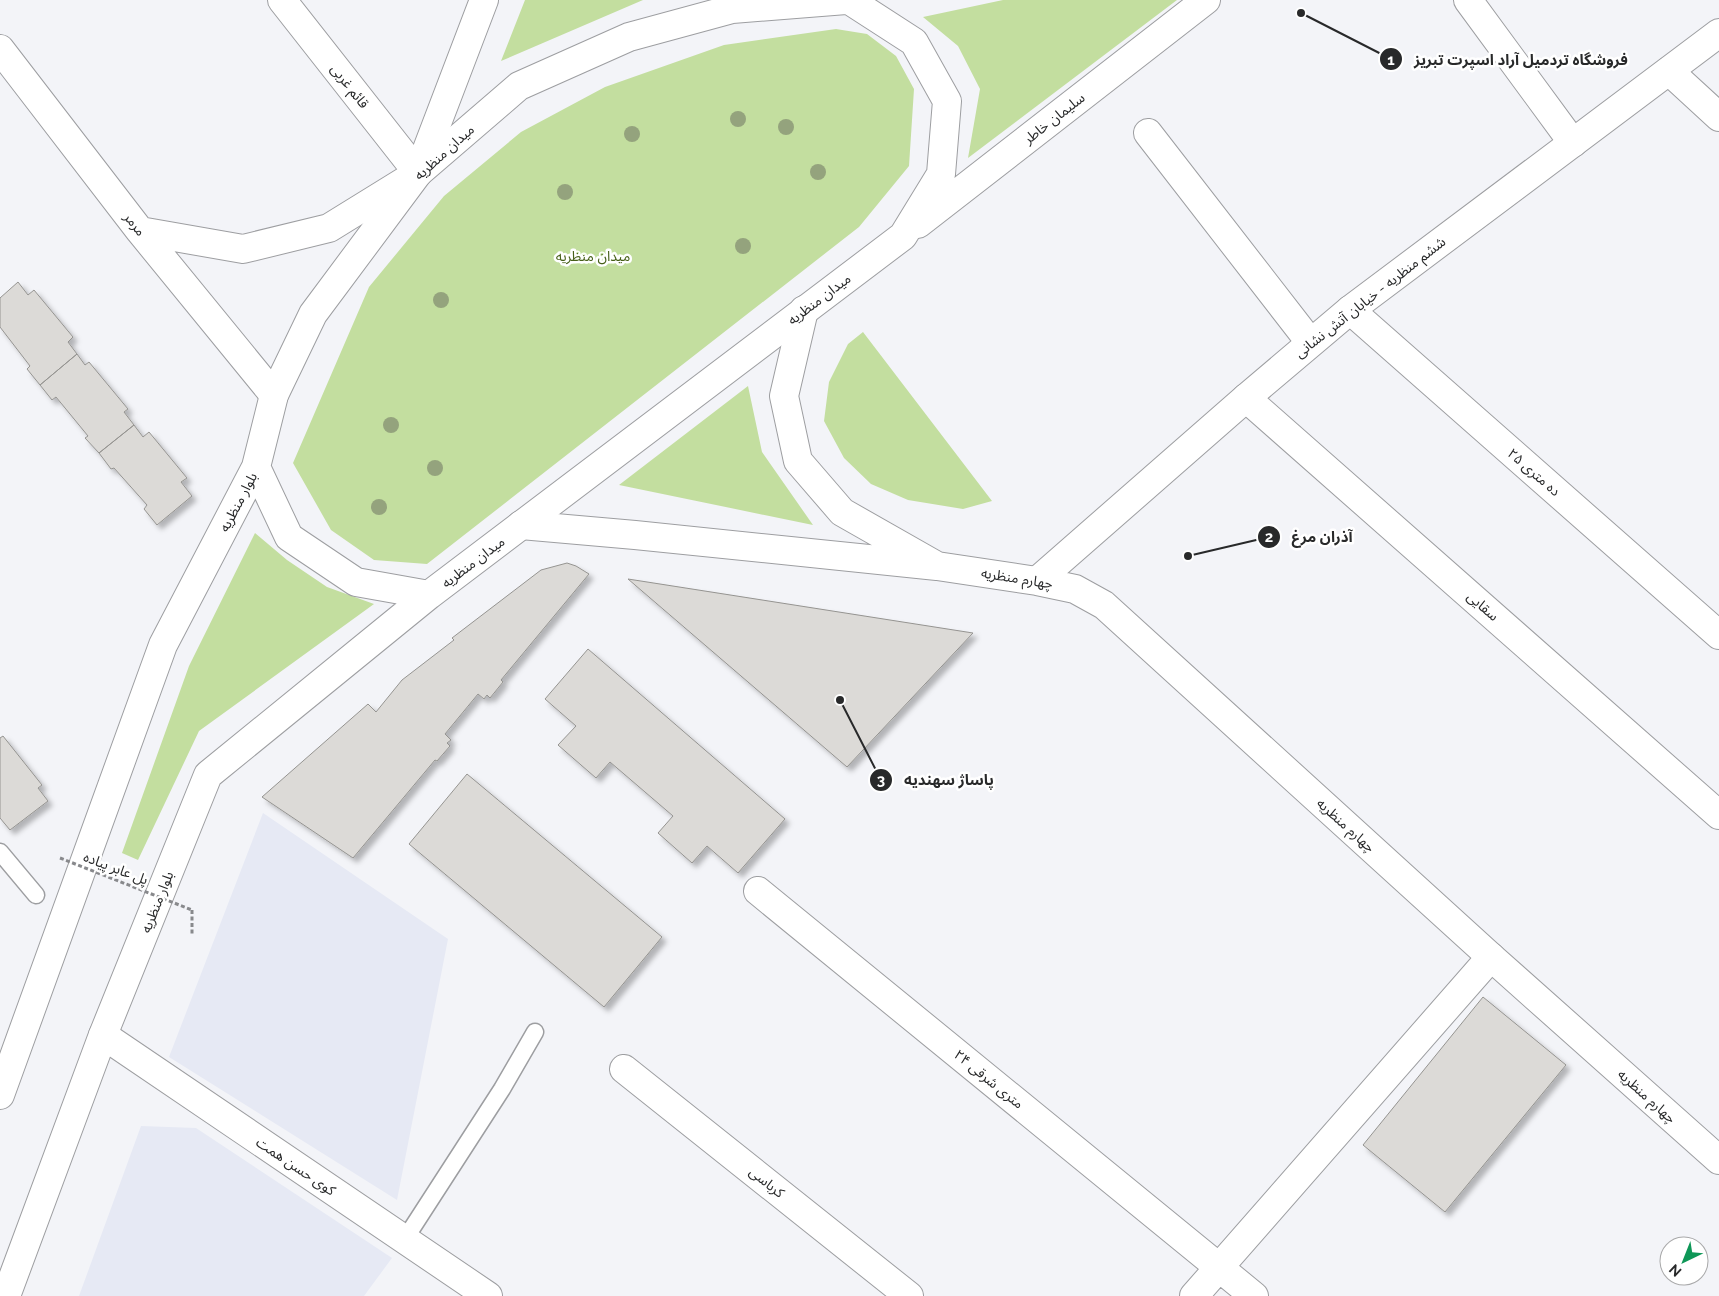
<svg xmlns="http://www.w3.org/2000/svg" width="1719" height="1296" font-family="Raleway,'Noto Sans Arabic',sans-serif">
  <defs>
    <filter id="shadow"><feDropShadow dx="4.5" dy="4.5" stdDeviation="2.5" flood-color="#0004"/></filter>
  </defs>
  <rect width="100%" height="100%" fill="#f3f4f8"/>
  <path fill="#e6e9f4" d="M 263,813 L 448,939 L 397,1200 L 169,1057 Z
    M 141,1126 L 196,1128 L 392,1258 L 364,1296 L 79,1296 Z"/>
  <path fill="#c3de9f" d="M 525,0 L 643,0 L 501,61 Z
    M 1003,0 L 1177,0 L 968,158 L 980,89 L 958,46 L 923,17 Z
    M 836,29 L 867,34 L 896,56 L 914,89 L 909,166 L 859,227 L 427,564 L 374,560 L 331,530 L 293,463 L 369,287 L 444,196 L 521,132 L 605,87 L 724,45 Z
    M 863,332 L 992,501 L 963,509 L 908,500 L 871,484 L 844,458 L 824,421 L 829,382 L 848,344 Z
    M 748,386 L 762,452 L 813,525 L 619,485 Z
    M 255,533 L 287,560 L 327,587 L 374,604 L 199,731 L 138,860 L 122,853 L 189,666 Z"/>
  <path fill="#dcdad7" stroke="#959491" filter="url(#shadow)" d="M 18,282 L 28,295 L 34,290 L 73,337 L 68,342 L 77,354 L 40,385 L 27,369 L 30,366 L 0,327 L 0,298 Z
    M 77,354 L 85,365 L 89,362 L 128,409 L 124,412 L 134,425 L 99,453 L 85,438 L 88,436 L 56,397 L 52,400 L 40,385 Z
    M 134,425 L 143,437 L 149,432 L 187,478 L 181,482 L 192,496 L 157,525 L 144,509 L 147,505 L 114,468 L 111,469 L 99,453 Z
    M 567,563 L 576,566 L 589,574 L 501,680 L 503,682 L 490,698 L 487,695 L 484,699 L 478,694 L 445,734 L 451,740 L 447,743 L 450,746 L 437,761 L 435,760 L 353,858 L 262,797 L 368,704 L 376,712 L 402,680 L 454,640 L 452,638 L 541,570 Z
    M 628,579 L 973,633 L 847,767 Z
    M 588,649 L 785,819 L 738,873 L 707,846 L 692,863 L 658,833 L 673,816 L 610,762 L 596,778 L 558,745 L 576,726 L 545,699 Z
    M 3,736 L 42,785 L 38,788 L 48,801 L 10,830 L 0,818 L 0,738 Z
    M 467,774 L 662,937 L 604,1007 L 409,844 Z
    M 1483,997 L 1566,1065 L 1445,1212 L 1363,1145 Z"/>
  <g fill="none" stroke-linecap="round" stroke-linejoin="round">
    <defs>
      <path id="lane" d="M 0,852 L 36,895
        M 405,1239 L 502,1089 L 535,1032"/>
      <path id="street" d="M 282,0 L 418,173
        M 1468,0 L 1573,143
        M 1669,71 L 1719,117
        M 1148,133 L 1310,342
        M 1350,310 L 1719,635
        M 1246,398 L 1719,815
        M 758,891 L 1254,1296
        M 103,1035 L 488,1296
        M 624,1069 L 909,1296
        M 1194,1296 L 1491,957"/>
      <path id="secondary" d="M 0,49 L 140,231 L 274,395
        M 140,231 L 243,249 L 329,228 L 418,173 L 484,0
        M 521,525 L 635,535 L 937,566 L 842,512 L 798,461 L 784,396 L 804,310
        M 937,566 L 1037,581 L 1075,589 L 1104,605 L 1491,957 L 1719,1160
        M 1037,581 L 1246,398 L 1350,310 L 1719,33"/>
      <path id="primary" d="M 918,224 L 1206,0
        M 429,595 L 356,582 L 289,537 L 256,467 L 274,395 L 313,314 L 418,173 L 519,86 L 629,37 L 732,9 L 846,0
        M 0,1095 L 163,645 L 256,467
        M 6,1296 L 103,1035 L 208,775 L 429,595 L 903,236 L 941,174 L 947,101 L 914,42 L 849,0"/>
    </defs>
    <use href="#lane" stroke="#9d9ea1" stroke-width="19"/>
    <use href="#street" stroke="#9d9ea1" stroke-width="30"/>
    <use href="#secondary" stroke="#9d9ea1" stroke-width="30"/>
    <use href="#primary" stroke="#9d9ea1" stroke-width="30"/>
    <path stroke="#88898c" stroke-width="3" stroke-dasharray="4 2.5" stroke-linecap="butt" d="M 192,910 L 192,935"/>
    <use href="#lane" stroke="#fff" stroke-width="16"/>
    <use href="#street" stroke="#fff" stroke-width="28"/>
    <use href="#secondary" stroke="#fff" stroke-width="28"/>
    <use href="#primary" stroke="#fff" stroke-width="28"/>
    <path stroke="#88898c" stroke-width="3" stroke-dasharray="4 2.5" stroke-linecap="butt" d="M 60,858 L 192,910"/>
  </g>
  <g fill="#94a37d">
    <circle cx="738" cy="119" r="8"/>
    <circle cx="786" cy="127" r="8"/>
    <circle cx="632" cy="134" r="8"/>
    <circle cx="818" cy="172" r="8"/>
    <circle cx="565" cy="192" r="8"/>
    <circle cx="743" cy="246" r="8"/>
    <circle cx="441" cy="300" r="8"/>
    <circle cx="391" cy="425" r="8"/>
    <circle cx="435" cy="468" r="8"/>
    <circle cx="379" cy="507" r="8"/>
  </g>
  <g text-anchor="middle" dominant-baseline="central" stroke-width="5" stroke-linejoin="round" paint-order="stroke">
    <g font-size="14" fill="#28292a" stroke="#fff">
      <text transform="translate(350 86) rotate(52)">قائم غربی</text>
      <text transform="translate(1054 118) rotate(-38)">سلیمان خاطر</text>
      <text transform="translate(444 152) rotate(-42)">ميدان منظریه</text>
      <text transform="translate(135 224) rotate(52)">مرمر</text>
      <text transform="translate(1370 297) rotate(-38)">ششم منظریه - خیابان آتش نشانی</text>
      <text transform="translate(819 299) rotate(-37)">ميدان منظریه</text>
      <text transform="translate(1534 472) rotate(41)">ده متری ۲۵</text>
      <text transform="translate(238 502) rotate(-62)">بلوار منظریه</text>
      <text transform="translate(473 562) rotate(-37)">ميدان منظریه</text>
      <text transform="translate(1017 578) rotate(9)">چهارم منظریه</text>
      <text transform="translate(1483 606) rotate(41)">سقایی</text>
      <text transform="translate(1346 825) rotate(42)">چهارم منظریه</text>
      <text transform="translate(116 868) rotate(21)">پل عابر پیاده</text>
      <text transform="translate(157 902) rotate(-68)">بلوار منظریه</text>
      <text transform="translate(989 1079) rotate(39)">۲۴ متری شرقی</text>
      <text transform="translate(1647 1096) rotate(42)">چهارم منظریه</text>
      <text transform="translate(296 1166) rotate(34)">کوی حسن همت</text>
      <text transform="translate(767 1182) rotate(39)">کرباسی</text>
    </g>
    <g font-size="14" fill="#476019" stroke="#fff">
      <text x="593" y="256">میدان منظریه</text>
    </g>
  </g>
  <path fill="none" stroke="#28292a" stroke-width="2" d="M1301 13L1391 59M1188 556L1269 537M840 700L881 780"/>
  <g fill="#28292a" stroke="#fff" stroke-width="2">
    <circle cx="1301" cy="13" r="5"/>
    <circle cx="1188" cy="556" r="5"/>
    <circle cx="840" cy="700" r="5"/>
    <circle cx="1391" cy="59" r="12"/>
    <circle cx="1269" cy="537" r="12"/>
    <circle cx="881" cy="780" r="12"/>
  </g>
  <g font-size="15" text-anchor="middle" font-weight="bold" fill="#fff">
    <text x="1391" y="65">1</text>
    <text x="1269" y="542">2</text>
    <text x="881" y="785">3</text>
  </g>
  <g font-size="15" text-anchor="middle" font-weight="bold" fill="#28292a" stroke="#fff" stroke-width="5" stroke-linejoin="round" paint-order="stroke">
    <text x="1521" y="65">فروشگاه تردمیل آراد اسپرت تبریز</text>
    <text x="1322" y="542">آذران مرغ</text>
    <text x="949" y="785">پاساژ سهندیه</text>
  </g>
  <g transform="translate(1684 1261) rotate(223)"><circle r="24" fill="#ffffff" stroke="#a9a9aa"/>
  <path d="M0-4L9 19L0 12L-9 19Z" fill="#0e9757"/>
  <text y="-8" font-size="14" font-weight="bold" text-anchor="middle" fill="#28292a">N</text>
  </g>
</svg>
